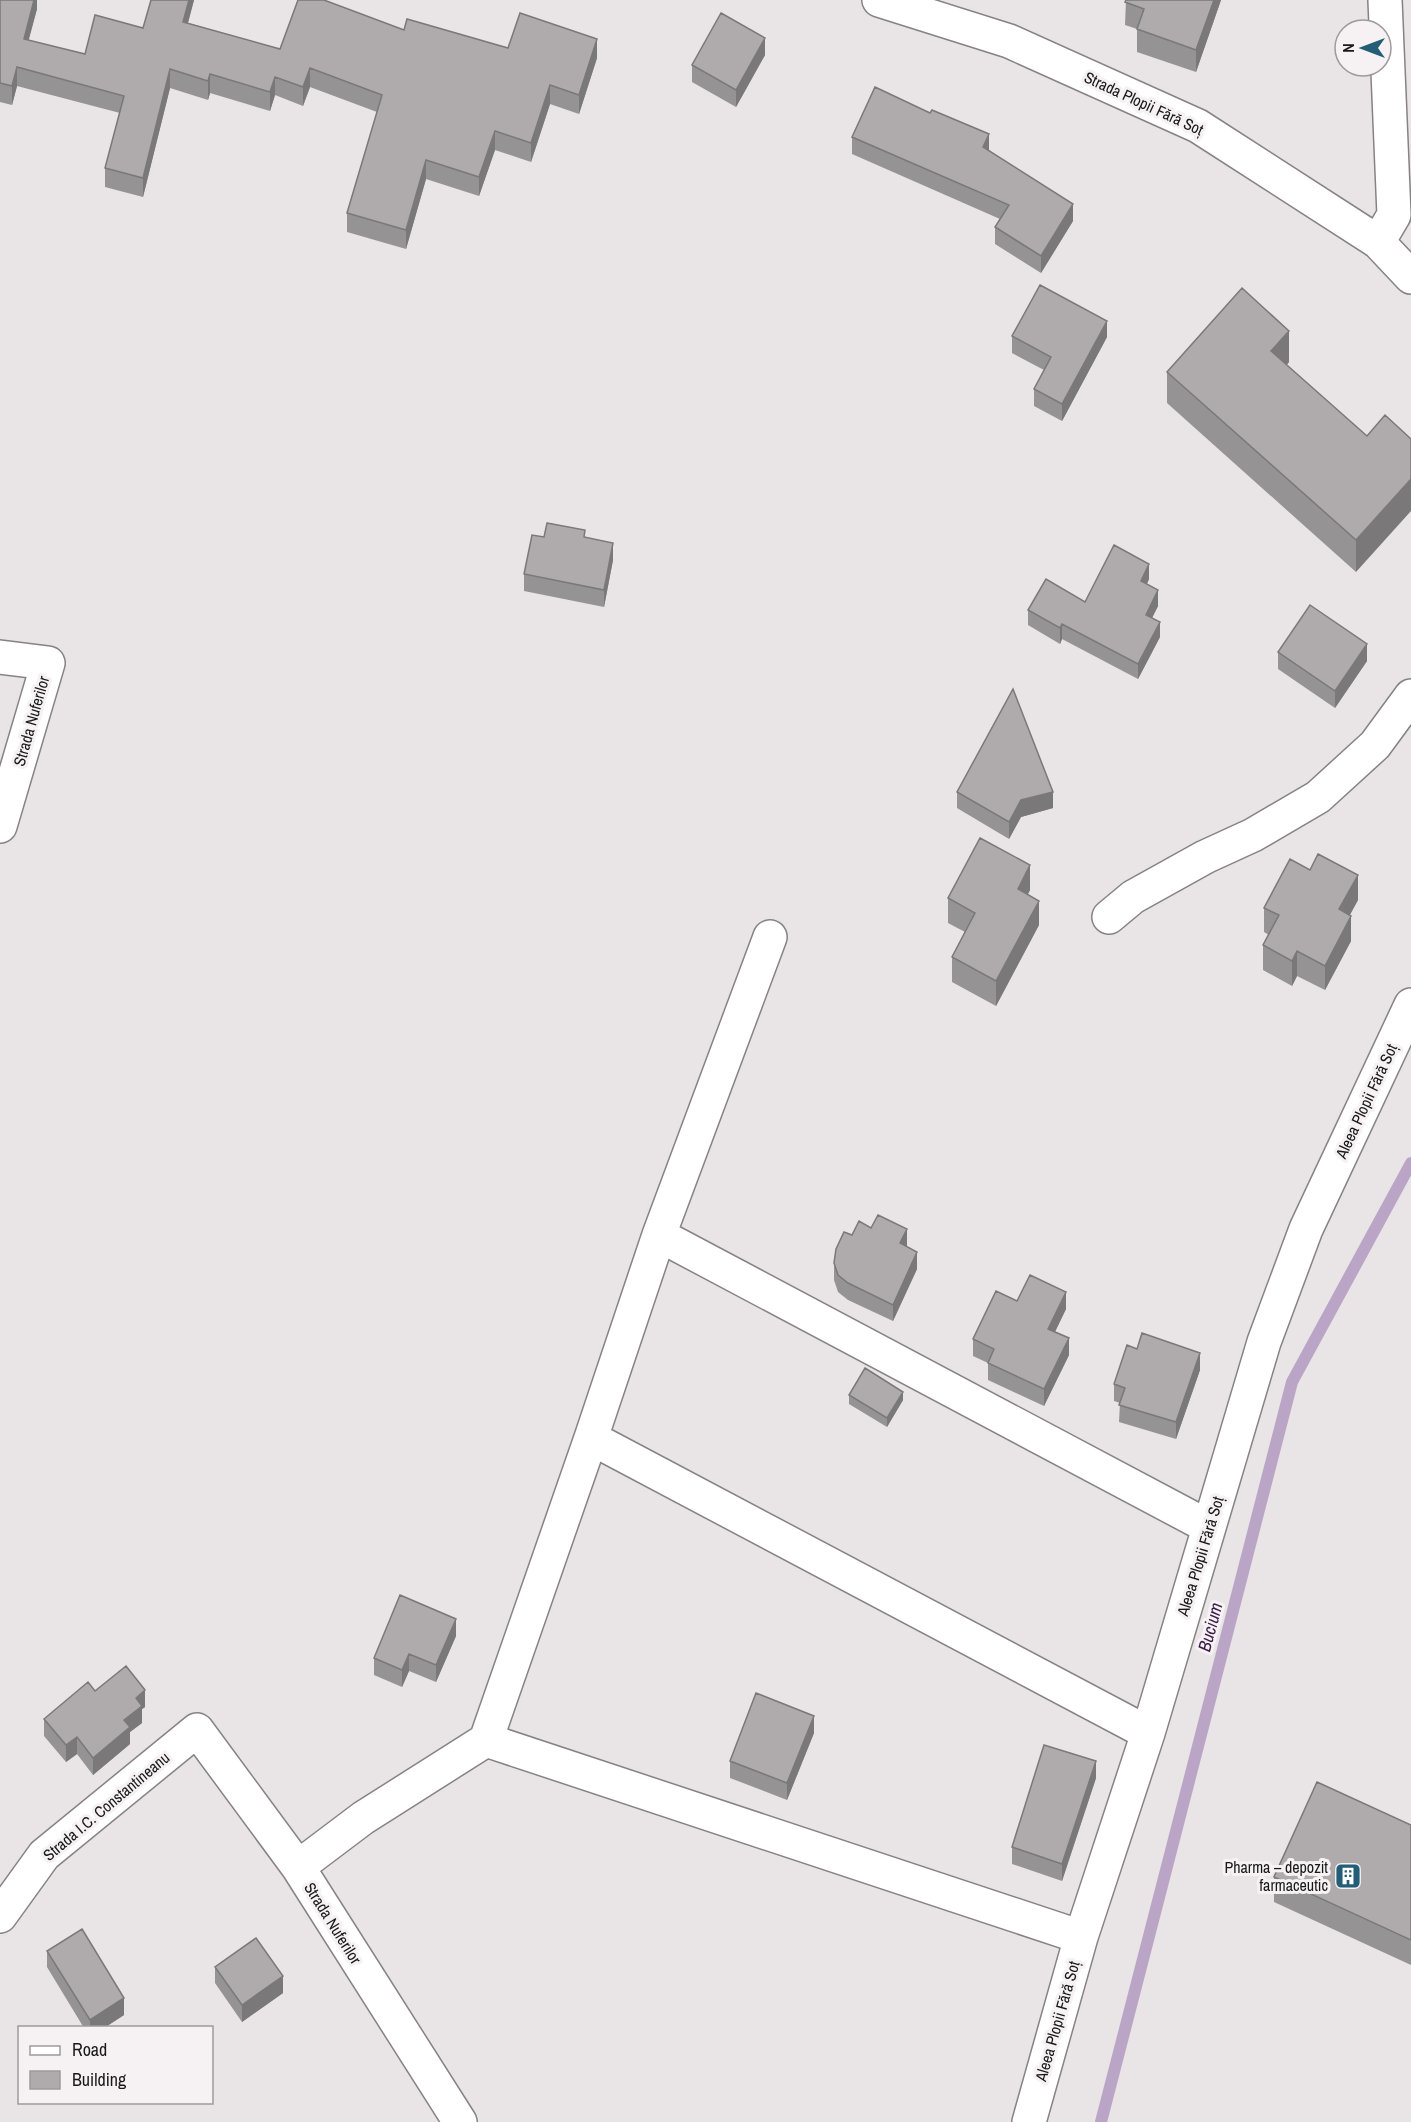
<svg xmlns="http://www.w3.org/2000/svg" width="1411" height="2122" font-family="'Archivo Narrow',sans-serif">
  <rect width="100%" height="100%" fill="#e9e4e5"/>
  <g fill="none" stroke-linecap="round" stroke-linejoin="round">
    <path stroke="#bba5c7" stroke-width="12" d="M 1101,2122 L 1292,1382 L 1411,1163"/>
    <defs>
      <path id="street" d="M 879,0 L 1009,41 L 1198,126 L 1378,242 L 1411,277
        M 1378,242 L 1394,215 L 1385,0
        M 0,657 L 48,663 L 0,826
        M 1109,917 L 1133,897 L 1205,857 L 1253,835 L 1318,797 L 1375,745 L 1411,696
        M 659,1235 L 1209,1527
        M 591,1438 L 659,1235 L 770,937
        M 486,1740 L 1081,1937
        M 298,1867 L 363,1818 L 486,1740 L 591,1438 L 1148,1733
        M 0,1916 L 44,1855 L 197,1730 L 298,1867 L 460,2122
        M 1029,2122 L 1081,1937 L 1148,1733 L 1264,1342 L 1306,1229 L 1411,1005"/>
    </defs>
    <use href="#street" stroke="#878283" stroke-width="36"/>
    <use href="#street" stroke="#fff" stroke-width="33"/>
  </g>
  <path fill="#969395" d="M 0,0 L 37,0 L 37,9 L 28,40 L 85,54 L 143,28 L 151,0 L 194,0 L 188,23 L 280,49 L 404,30 L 508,48 L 597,58 L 579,114 L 550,104 L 531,162 L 495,150 L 479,196 L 426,179 L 406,249 L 347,232 L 347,213 L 377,112 L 310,87 L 303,106 L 275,95 L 270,111 L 210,93 L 208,100 L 170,88 L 143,197 L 105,187 L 105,168 L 120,113 L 17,86 L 12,105 L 0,102 Z
    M 1126,0 L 1221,0 L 1196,72 L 1137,52 L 1137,29 L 1125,25 Z
    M 765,55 L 736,107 L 692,82 L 692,65 Z
    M 852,137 L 989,150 L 1073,221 L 1041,273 L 995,244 L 995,227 L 1000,219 L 852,154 Z
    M 1012,336 L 1107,337 L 1062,421 L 1034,406 L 1034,389 L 1044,370 L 1012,353 Z
    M 1289,362 L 1287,365 L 1367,436 L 1356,572 L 1167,403 L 1167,372 Z
    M 544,537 L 585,537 L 613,560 L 604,607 L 524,591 L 524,574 Z
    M 1149,579 L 1147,584 L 1158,606 L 1152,618 L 1160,637 L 1138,679 L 1062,639 L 1060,644 L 1028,625 L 1028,610 L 1085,602 Z
    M 1278,652 L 1367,661 L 1335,708 L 1278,669 Z
    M 957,792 L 1053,808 L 1021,817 L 1009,839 L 957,808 Z
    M 1030,890 L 1028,894 L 1039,925 L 996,1006 L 952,982 L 952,957 L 965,932 L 948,923 L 948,898 Z
    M 1358,900 L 1350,915 L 1351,941 L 1325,990 L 1297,976 L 1292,986 L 1263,970 L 1263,945 L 1269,935 L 1264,932 L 1264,908 Z
    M 852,1235 L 907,1246 L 917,1269 L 893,1321 L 848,1300 L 838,1292 L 834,1280 L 834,1263 Z
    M 1017,1301 L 1066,1309 L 1055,1332 L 1069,1355 L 1044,1406 L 988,1380 L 988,1363 L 973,1356 L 973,1339 Z
    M 1200,1370 L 1176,1439 L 1119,1422 L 1120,1403 L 1114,1401 L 1114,1384 Z
    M 849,1395 L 903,1400 L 887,1427 L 849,1404 Z
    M 456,1636 L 436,1682 L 409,1671 L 402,1687 L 374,1675 L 374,1658 Z
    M 95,1691 L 145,1707 L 142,1709 L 142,1723 L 130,1732 L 130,1744 L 93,1775 L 77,1754 L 66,1762 L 44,1736 L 44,1719 Z
    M 814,1733 L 787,1800 L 730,1778 L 730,1761 Z
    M 1096,1778 L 1062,1881 L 1012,1864 L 1012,1847 Z
    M 1411,1825 L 1411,1965 L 1274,1902 L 1274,1877 Z
    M 47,1951 L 124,2015 L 104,2028 L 84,2028 L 47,1967 Z
    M 215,1967 L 283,1993 L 242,2022 L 215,1983 Z"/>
  <path fill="#7a7879" d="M 34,0 L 37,0 L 37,9 L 24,58 L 24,39 Z
    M 189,0 L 194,0 L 183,41 L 183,22 Z
    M 1214,0 L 1221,0 L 1196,72 L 1196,50 Z
    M 765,38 L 765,55 L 736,107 L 736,90 Z
    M 597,39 L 597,58 L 579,114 L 579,95 Z
    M 17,67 L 17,86 L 12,105 L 12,86 Z
    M 310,68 L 310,87 L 303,106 L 303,87 Z
    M 170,69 L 170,88 L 143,197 L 143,178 Z
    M 210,74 L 210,93 L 208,100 L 208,81 Z
    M 275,77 L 275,95 L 270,111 L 270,92 Z
    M 550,85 L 550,104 L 531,162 L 531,143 Z
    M 495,131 L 495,150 L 479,196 L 479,177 Z
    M 989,134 L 989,151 L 983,147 Z
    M 426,160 L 426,179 L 406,249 L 406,230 Z
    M 1073,204 L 1073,221 L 1041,273 L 1041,256 Z
    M 1107,321 L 1107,337 L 1062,421 L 1062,404 Z
    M 1289,331 L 1289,362 L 1271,382 L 1271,351 Z
    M 1411,479 L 1411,511 L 1356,572 L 1356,540 Z
    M 613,543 L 613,560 L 604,607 L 604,590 Z
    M 1149,564 L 1149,579 L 1141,596 L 1141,581 Z
    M 1158,590 L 1158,606 L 1146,630 L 1146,615 Z
    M 1160,622 L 1160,637 L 1138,679 L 1138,664 Z
    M 1062,624 L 1062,639 L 1060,644 L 1060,628 Z
    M 1367,644 L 1367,661 L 1335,708 L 1335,691 Z
    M 1053,792 L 1053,808 L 1021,817 L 1009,839 L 1009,822 L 1021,800 Z
    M 1030,865 L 1030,890 L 1018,913 L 1018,889 Z
    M 1358,875 L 1358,900 L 1339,934 L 1339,909 Z
    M 1039,901 L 1039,925 L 996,1006 L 996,981 Z
    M 1351,916 L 1351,941 L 1325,990 L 1325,966 Z
    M 1297,951 L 1297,976 L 1292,986 L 1292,961 Z
    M 907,1229 L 907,1246 L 900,1260 L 900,1243 Z
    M 917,1252 L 917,1269 L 893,1321 L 893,1305 Z
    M 1066,1292 L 1066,1309 L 1048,1346 L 1048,1329 Z
    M 1069,1338 L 1069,1355 L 1044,1406 L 1044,1389 Z
    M 1200,1353 L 1200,1370 L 1176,1439 L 1176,1422 Z
    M 903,1392 L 903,1400 L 887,1427 L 887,1418 Z
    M 456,1619 L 456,1636 L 436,1682 L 436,1665 Z
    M 409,1654 L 409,1671 L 402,1687 L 402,1670 Z
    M 145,1690 L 145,1707 L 142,1709 L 142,1723 L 130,1732 L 130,1744 L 93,1775 L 93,1758 L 124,1720 L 136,1698 Z
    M 814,1716 L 814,1733 L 787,1800 L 787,1783 Z
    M 77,1737 L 77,1754 L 66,1762 L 66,1745 Z
    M 1096,1761 L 1096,1778 L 1062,1881 L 1062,1864 Z
    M 283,1976 L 283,1993 L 242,2022 L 242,2005 Z
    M 124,1998 L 124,2015 L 104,2028 L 90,2028 L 90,2020 Z"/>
  <path fill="#afabad" stroke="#7a7879" stroke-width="1.5" d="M 0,0 L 34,0 L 24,39 L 85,54 L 95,15 L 143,28 L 151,0 L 189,0 L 183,22 L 280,49 L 298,0 L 324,0 L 404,30 L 407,19 L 508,48 L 520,13 L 597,39 L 579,95 L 550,85 L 531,143 L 495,131 L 479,177 L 426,160 L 406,230 L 347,213 L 382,95 L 310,68 L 303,87 L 275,77 L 270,92 L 210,74 L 208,81 L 170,69 L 143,178 L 105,168 L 124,96 L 17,67 L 12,86 L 0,83 Z
    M 1126,0 L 1214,0 L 1196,50 L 1137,29 L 1144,9 L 1125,2 Z
    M 721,13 L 765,38 L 736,90 L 692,65 Z
    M 875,87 L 930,113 L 932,110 L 989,134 L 983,147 L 1073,204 L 1041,256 L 995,227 L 1009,205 L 852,137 Z
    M 1040,285 L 1107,321 L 1062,404 L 1034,389 L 1051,357 L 1012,336 Z
    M 1242,288 L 1289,331 L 1271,351 L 1367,436 L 1385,415 L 1411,439 L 1411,479 L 1356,540 L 1167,372 Z
    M 547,523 L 585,530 L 584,537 L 613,543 L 604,590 L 524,574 L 532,535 L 544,537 Z
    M 1114,545 L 1149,564 L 1141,581 L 1158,590 L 1146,615 L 1160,622 L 1138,664 L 1062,624 L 1060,628 L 1028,610 L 1046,579 L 1085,602 Z
    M 1310,605 L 1367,644 L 1335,691 L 1278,652 Z
    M 1013,689 L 1053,792 L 1021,800 L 1009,822 L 957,792 Z
    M 980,838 L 1030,865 L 1018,889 L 1039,901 L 996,981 L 952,957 L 975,913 L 948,898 Z
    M 1318,854 L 1358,875 L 1339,909 L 1351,916 L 1325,966 L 1297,951 L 1292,961 L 1263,945 L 1279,915 L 1264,908 L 1290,859 L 1310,870 Z
    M 878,1215 L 907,1229 L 900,1243 L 917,1252 L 893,1305 L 848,1283 L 838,1275 L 834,1263 L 836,1249 L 844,1232 L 852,1235 L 859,1221 L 871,1228 Z
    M 1030,1275 L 1066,1292 L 1048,1329 L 1069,1338 L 1044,1389 L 988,1363 L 994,1349 L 973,1339 L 996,1291 L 1017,1301 Z
    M 1142,1333 L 1200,1353 L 1176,1422 L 1119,1405 L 1125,1388 L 1114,1384 L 1127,1345 L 1137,1349 Z
    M 865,1368 L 903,1392 L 887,1418 L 849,1395 Z
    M 400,1595 L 456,1619 L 436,1665 L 409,1654 L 402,1670 L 374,1658 Z
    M 126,1666 L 145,1690 L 136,1698 L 142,1706 L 124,1720 L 130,1727 L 93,1758 L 77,1737 L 66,1745 L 44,1719 L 88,1682 L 95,1691 Z
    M 756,1693 L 814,1716 L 787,1783 L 730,1761 Z
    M 1044,1745 L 1096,1761 L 1062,1864 L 1012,1847 Z
    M 1317,1782 L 1411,1825 L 1411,1940 L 1274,1877 Z
    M 82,1929 L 124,1998 L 90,2020 L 47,1951 Z
    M 256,1938 L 283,1976 L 242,2005 L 215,1967 Z"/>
  <defs>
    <symbol id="building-square" viewBox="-11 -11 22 22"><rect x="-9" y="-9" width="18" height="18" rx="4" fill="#245d77" stroke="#f6f1f2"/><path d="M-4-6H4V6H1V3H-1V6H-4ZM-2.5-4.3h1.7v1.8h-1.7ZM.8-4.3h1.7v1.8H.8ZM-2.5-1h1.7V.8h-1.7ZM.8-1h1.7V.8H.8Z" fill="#fff"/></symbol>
  </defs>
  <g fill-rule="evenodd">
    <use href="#building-square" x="1333" y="1861" width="30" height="30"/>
  </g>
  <g text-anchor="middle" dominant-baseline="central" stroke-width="6" stroke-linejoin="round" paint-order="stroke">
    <g font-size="16" fill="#191818" stroke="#f6f1f2">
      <text transform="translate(1144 103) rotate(25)">Strada Plopii Fără Soț</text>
      <text transform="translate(31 721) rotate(-74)">Strada Nuferilor</text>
      <text transform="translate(1366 1101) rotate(-65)">Aleea Plopii Fără Soț</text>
      <text transform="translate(1200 1556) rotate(-73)">Aleea Plopii Fără Soț</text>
      <text transform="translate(106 1806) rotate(-40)">Strada I.C. Constantineanu</text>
      <text transform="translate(333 1923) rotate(58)">Strada Nuferilor</text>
      <text transform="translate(1057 2021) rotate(-74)">Aleea Plopii Fără Soț</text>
    </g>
    <g font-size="16" fill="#191818" stroke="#f6f1f2" text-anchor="end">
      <text x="1328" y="1867">Pharma – depozit<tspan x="1328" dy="18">farmaceutic</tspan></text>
    </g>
    <g font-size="18" font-style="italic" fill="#391b47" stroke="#f6f1f2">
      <text transform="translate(1210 1627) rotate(-75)">Bucium</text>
    </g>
  </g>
  <rect x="18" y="2026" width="195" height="78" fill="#f6f1f2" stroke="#9e9a9b" stroke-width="1.5"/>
  <rect x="30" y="2046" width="30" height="9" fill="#ffffff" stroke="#9e9a9b" stroke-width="1.5"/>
  <text x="72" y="2056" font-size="18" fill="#191818">Road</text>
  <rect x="30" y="2071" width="30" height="18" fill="#afabad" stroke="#9e9a9b" stroke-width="1.5"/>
  <text x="72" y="2086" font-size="18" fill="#191818">Building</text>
  <g transform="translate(1363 48) rotate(270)"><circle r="28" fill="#f6f1f2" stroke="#9e9a9b" stroke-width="1.5"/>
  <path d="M0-4.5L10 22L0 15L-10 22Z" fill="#245d77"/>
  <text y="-9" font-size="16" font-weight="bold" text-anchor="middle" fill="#191818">N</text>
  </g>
</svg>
